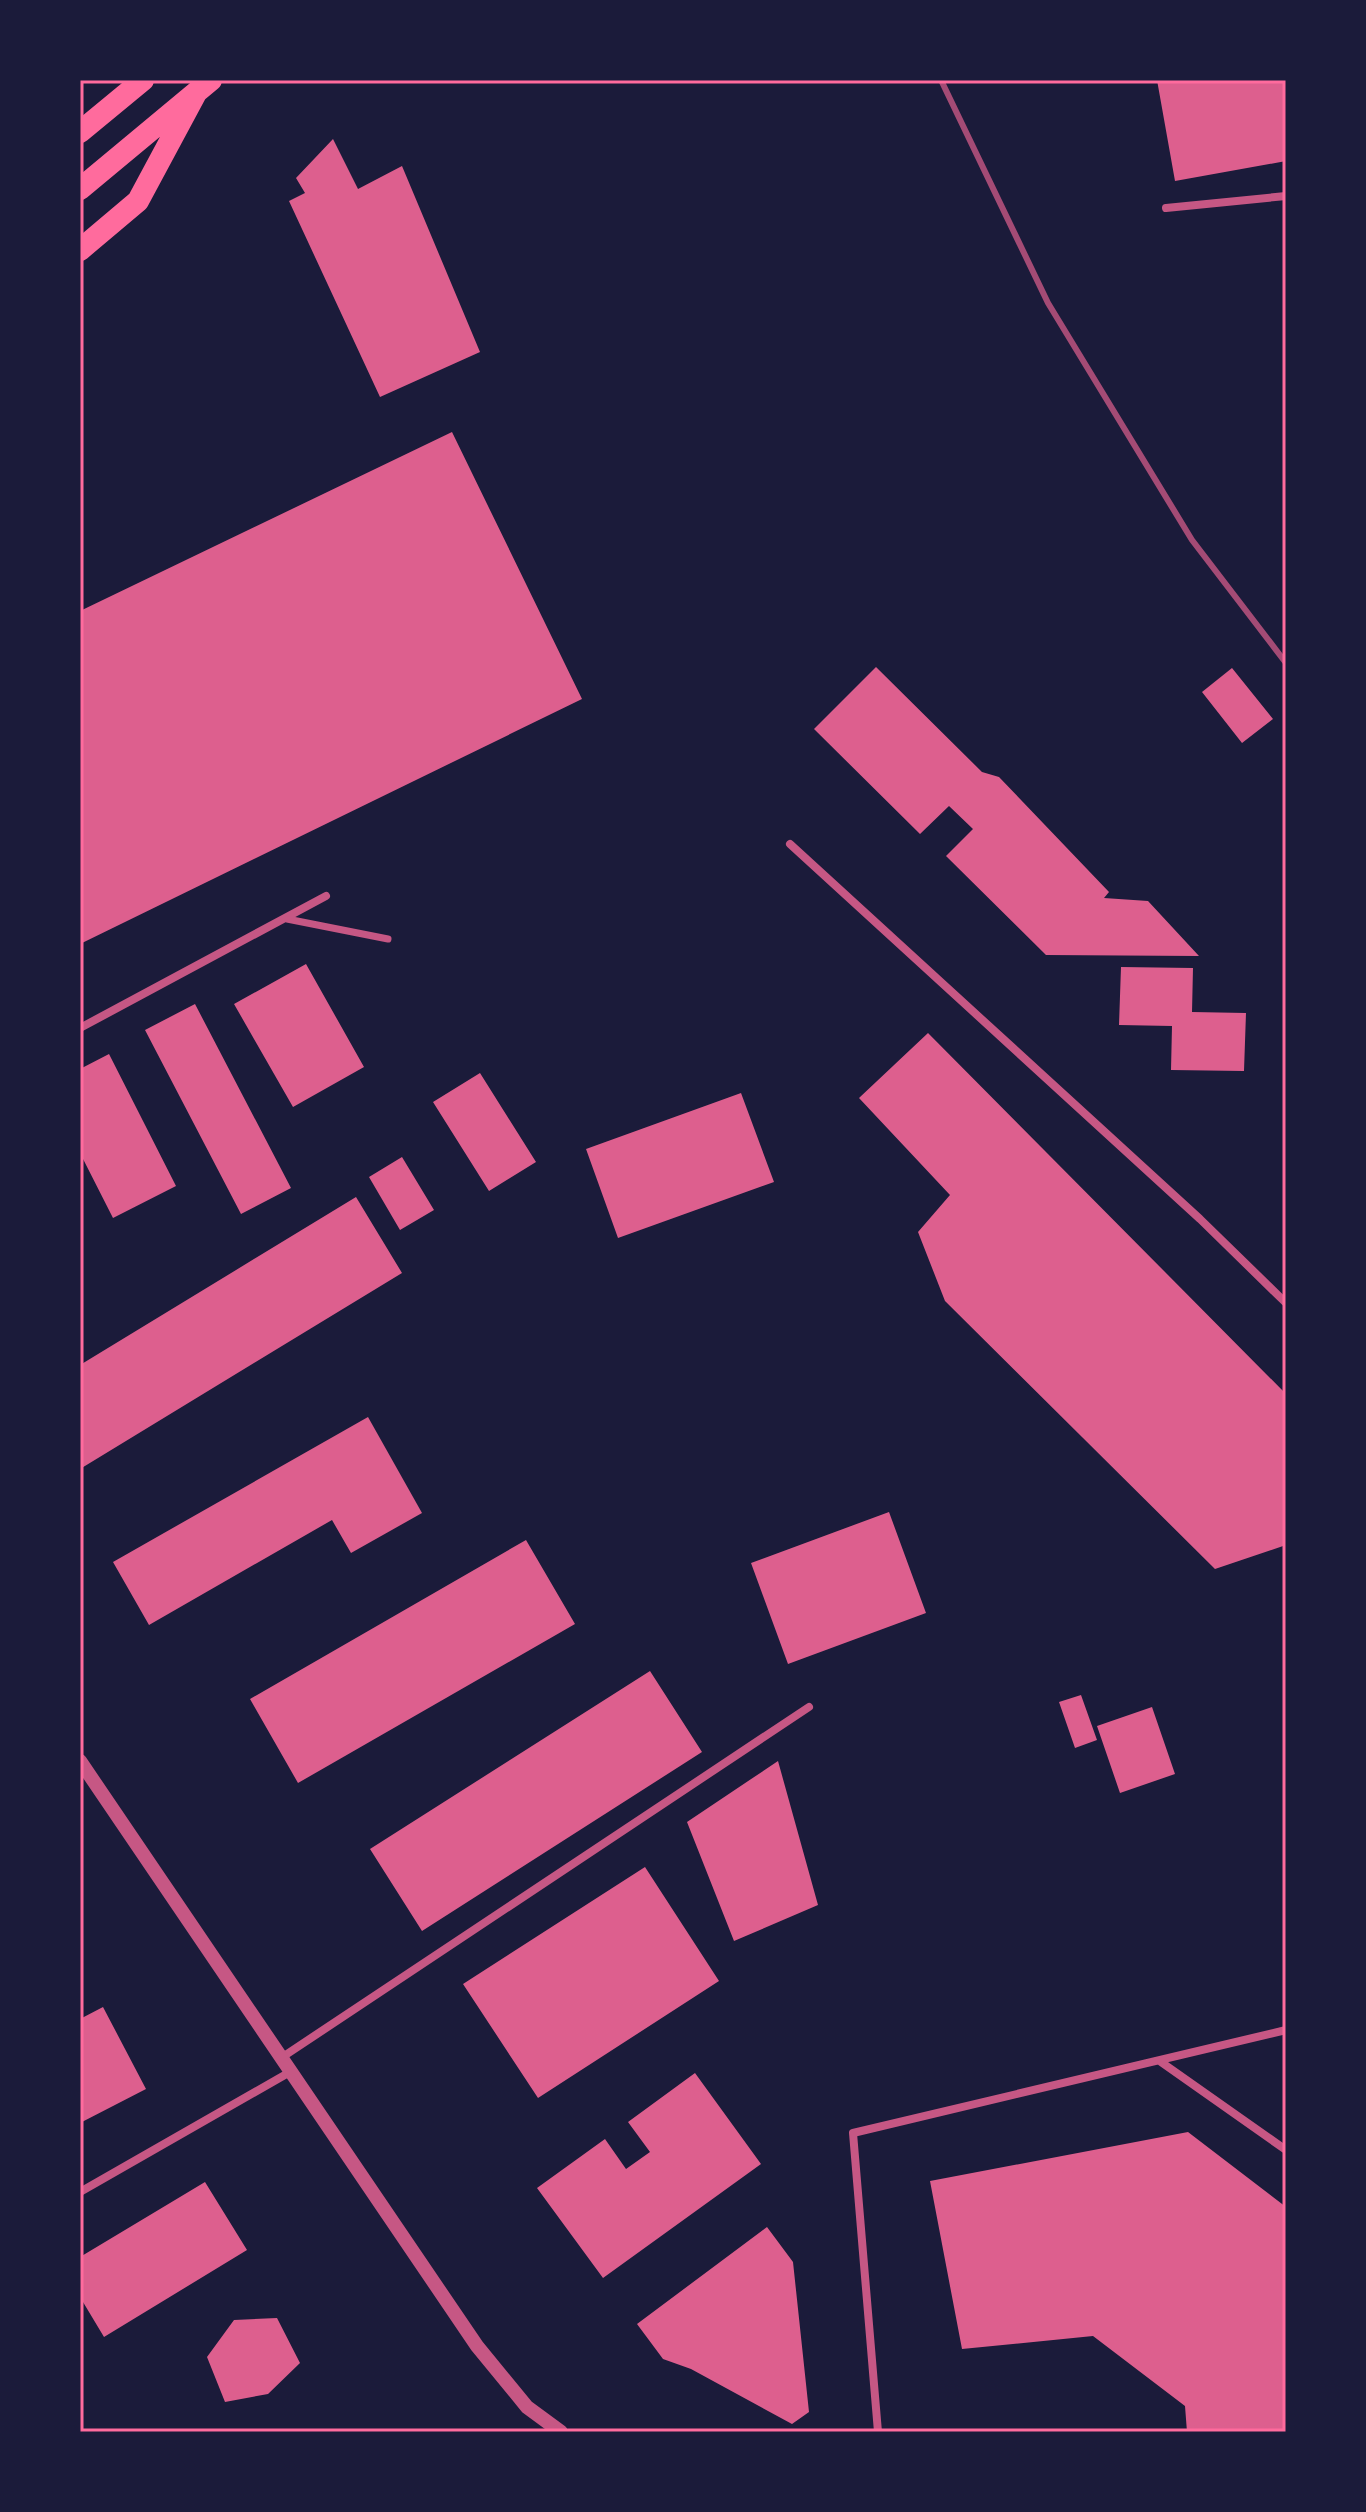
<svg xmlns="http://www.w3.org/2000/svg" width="1366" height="2512" font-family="Rubik,sans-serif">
  <rect width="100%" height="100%" fill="#1b1b3a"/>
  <path fill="#dd5f8e" d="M 1157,80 L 1286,80 L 1286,161 L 1175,181 Z
    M 333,139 L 358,189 L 402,166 L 480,352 L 380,397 L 289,201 L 305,193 L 296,178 Z
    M 452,432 L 582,699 L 80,944 L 80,611 Z
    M 876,667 L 982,772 L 999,777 L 1109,892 L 1104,898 L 1148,901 L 1199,956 L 1046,955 L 946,856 L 973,829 L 949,806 L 920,834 L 814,729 Z
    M 1232,668 L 1273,719 L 1242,743 L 1202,692 Z
    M 306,964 L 364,1067 L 293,1107 L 234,1004 Z
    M 1121,967 L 1193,968 L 1192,1012 L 1246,1013 L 1244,1071 L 1171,1070 L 1172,1026 L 1119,1025 Z
    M 195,1004 L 291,1188 L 241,1214 L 145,1030 Z
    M 928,1033 L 1286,1394 L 1286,1545 L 1215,1569 L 945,1301 L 918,1232 L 950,1195 L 859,1098 Z
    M 109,1054 L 176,1186 L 113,1218 L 80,1153 L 80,1069 Z
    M 480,1073 L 536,1162 L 489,1191 L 433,1102 Z
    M 741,1093 L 774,1182 L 618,1238 L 586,1149 Z
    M 402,1157 L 434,1210 L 400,1230 L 369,1177 Z
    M 356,1197 L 402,1273 L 80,1469 L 80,1365 Z
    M 368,1417 L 422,1513 L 351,1553 L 332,1520 L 149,1625 L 113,1562 Z
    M 889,1512 L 926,1613 L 788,1664 L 751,1563 Z
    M 526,1540 L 575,1624 L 298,1783 L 250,1699 Z
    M 650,1671 L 702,1752 L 422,1931 L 370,1849 Z
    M 1081,1695 L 1097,1740 L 1075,1748 L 1059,1702 Z
    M 1152,1707 L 1175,1774 L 1120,1793 L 1097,1726 Z
    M 778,1761 L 818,1905 L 734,1941 L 687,1822 Z
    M 645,1867 L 719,1981 L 538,2098 L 463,1984 Z
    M 103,2007 L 146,2089 L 80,2123 L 80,2019 Z
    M 695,2073 L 761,2164 L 603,2278 L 537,2188 L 605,2139 L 626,2169 L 650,2152 L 628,2122 Z
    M 1188,2132 L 1286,2207 L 1286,2432 L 1187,2432 L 1185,2406 L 1093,2336 L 962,2349 L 930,2181 Z
    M 205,2182 L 247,2250 L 104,2337 L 80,2297 L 80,2257 Z
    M 767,2227 L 793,2262 L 809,2412 L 792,2424 L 691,2369 L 663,2359 L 637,2324 Z
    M 277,2318 L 300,2363 L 268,2394 L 225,2402 L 207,2357 L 234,2320 Z"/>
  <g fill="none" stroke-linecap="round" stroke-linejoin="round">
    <path stroke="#c65784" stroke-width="7" d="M 287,919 L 388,939"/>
    <path stroke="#c65784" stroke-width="8" d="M 1166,208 L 1286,196
      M 790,844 L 1200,1219 L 1286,1303
      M 80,1028 L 326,896
      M 281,2058 L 809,1707
      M 1161,2062 L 1286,2150
      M 80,2192 L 290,2072
      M 878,2432 L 853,2133 L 1286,2030"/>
    <path stroke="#c65784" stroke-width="14" d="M 80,1761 L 477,2346 L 527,2407 L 561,2432"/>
    <path stroke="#ff6b9d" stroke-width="22" d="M 80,132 L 143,80
      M 80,189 L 211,80
      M 80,250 L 138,201 L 196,93"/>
    <path stroke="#a44b75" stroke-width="6" d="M 941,80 L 1048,303 L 1192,540 L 1286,663"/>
  </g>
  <rect width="1366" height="2512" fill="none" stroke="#1b1b3a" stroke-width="164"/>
  <rect x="82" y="82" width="1202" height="2348" fill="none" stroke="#ff6b9d" stroke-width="3"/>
</svg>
